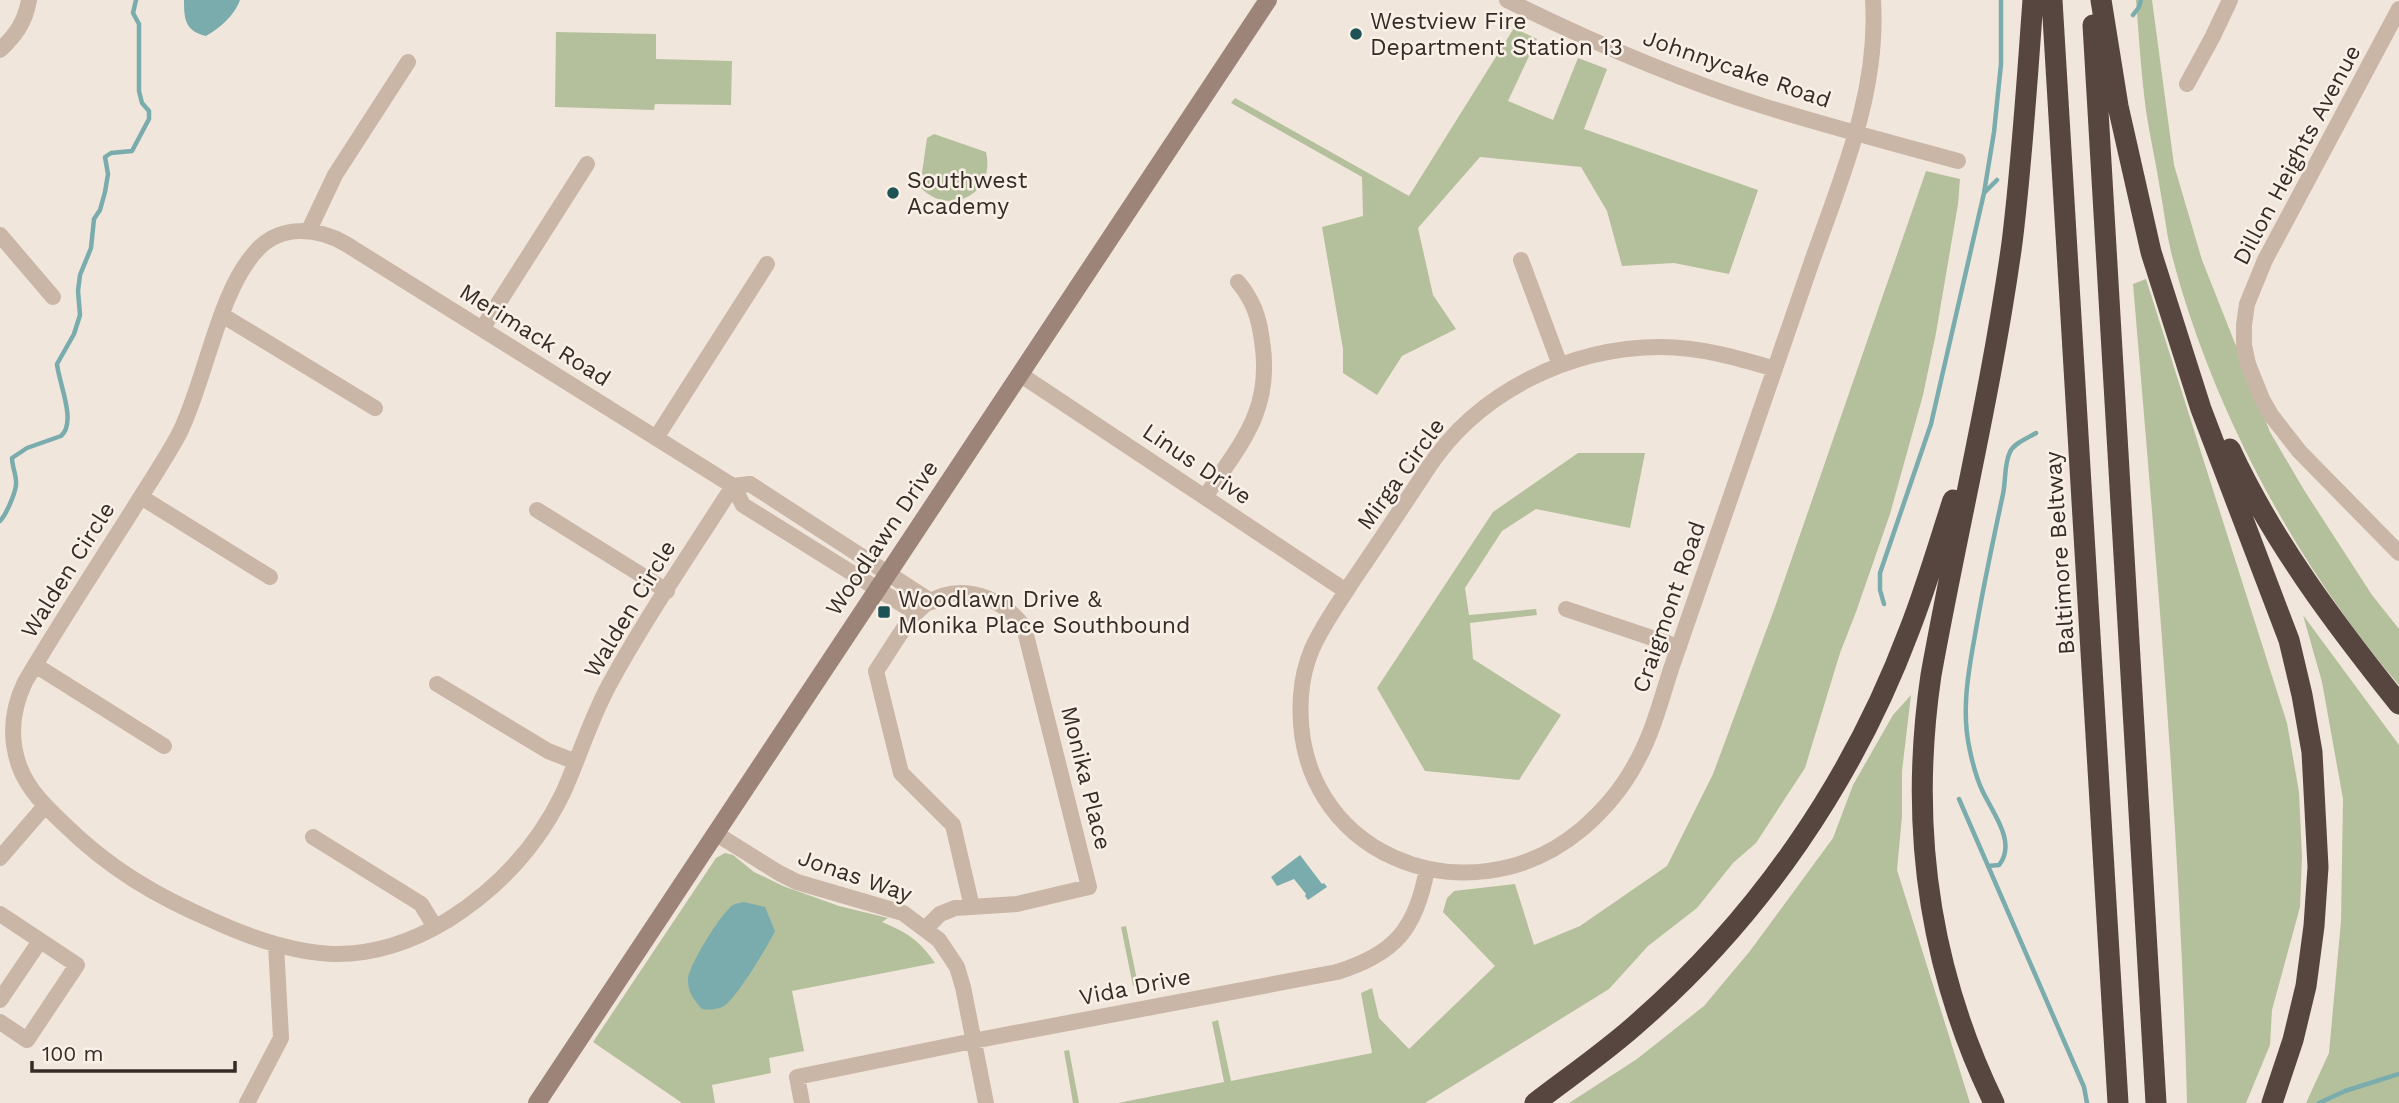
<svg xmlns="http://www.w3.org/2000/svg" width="2399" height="1103" font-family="'Work Sans',sans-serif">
  <rect width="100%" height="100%" fill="#f1e6db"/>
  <path fill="#b4c09b" d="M 2136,0 L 2152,0 L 2174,165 L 2202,260 L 2270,432 L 2304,490 L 2372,595 L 2399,629 L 2399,685 C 2295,563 2211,407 2171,252 C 2166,231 2164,210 2160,189 C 2156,163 2150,137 2146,111 C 2141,74 2139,37 2136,0 Z
    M 1514,28 L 1537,39 L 1508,101 L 1553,120 L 1578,58 L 1607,69 L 1584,129 L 1758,190 L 1729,274 L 1674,263 L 1622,266 L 1607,211 L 1581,167 L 1480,157 L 1418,228 L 1433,295 L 1456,329 L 1402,356 L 1377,395 L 1343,373 L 1343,349 L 1322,227 L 1363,216 L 1362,177 L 1231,103 L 1235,98 L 1409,196 Z
    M 556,32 L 656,34 L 656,59 L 732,61 L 731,105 L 655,104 L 654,110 L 555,107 Z
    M 934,134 L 986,152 C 996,194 949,218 920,187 L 927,138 Z
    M 1926,171 L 1960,179 L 1958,204 L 1936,333 L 1923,395 L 1890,514 L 1856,612 L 1840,653 L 1805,768 L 1756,843 L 1733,863 L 1697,908 L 1648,946 L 1609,989 L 1425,1103 L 1118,1103 L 1224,1082 L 1212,1022 L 1218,1020 L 1231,1081 L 1372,1053 L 1361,993 L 1372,988 L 1379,1018 L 1409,1049 L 1495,966 L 1443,912 L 1447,898 L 1454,891 L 1515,884 L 1534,945 L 1580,926 L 1667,866 L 1713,774 L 1775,607 Z
    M 2146,279 L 2287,723 L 2299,792 L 2302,857 L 2300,907 L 2272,1010 L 2270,1045 L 2246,1103 L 2187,1103 C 2180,830 2156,557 2133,284 Z
    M 1578,453 L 1645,453 L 1630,528 L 1536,509 L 1502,531 L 1465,588 L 1469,615 L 1536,609 L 1537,615 L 1470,623 L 1473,659 L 1561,715 L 1519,780 L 1425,771 L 1377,688 L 1493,512 Z
    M 2303,615 L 2399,745 L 2399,1103 L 2306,1103 L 2329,1053 L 2341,921 L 2343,799 L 2322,682 Z
    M 1911,695 L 1902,771 L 1902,816 L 1897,870 L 1970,1103 L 1569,1103 L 1637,1059 L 1704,1006 L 1719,988 L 1750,951 L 1833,838 L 1853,785 L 1893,715 Z
    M 725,853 L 733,855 L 754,872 L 783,886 L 839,906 L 888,918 L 882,922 C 908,933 919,940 935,963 L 792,991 L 804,1051 L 769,1058 L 771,1073 L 712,1085 L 715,1103 L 682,1103 L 593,1042 L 716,858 Z
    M 1126,926 L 1138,985 L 1133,986 L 1121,927 Z
    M 1069,1050 L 1079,1103 L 1073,1103 L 1064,1051 Z"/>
  <path fill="#7aacad" d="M 184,0 L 240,0 C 235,15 219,29 206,36 C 185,31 184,19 184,0 Z
    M 1300,855 L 1322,884 L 1324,883 L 1327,887 L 1308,900 L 1305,896 L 1306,894 L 1294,879 L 1277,886 L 1271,877 Z
    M 744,902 L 765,907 L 775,931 C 768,946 736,999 724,1006 C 716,1010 710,1010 702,1009 C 694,1000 688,993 688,980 C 688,966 722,912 733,905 C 737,903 740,903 744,902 Z"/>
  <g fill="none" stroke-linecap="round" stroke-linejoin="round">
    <path stroke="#7aacad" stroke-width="4.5" d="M 2133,15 L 2139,7 L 2141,0
      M 1984,193 L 1994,132 L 2001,64 L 2001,0
      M 0,521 C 6,515 15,494 16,485 C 17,476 12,467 12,458 L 27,448 L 61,436 C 77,422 59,384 57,364 L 74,334 L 80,315 L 78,291 L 80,275 L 91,248 L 94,219 L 100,210 L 105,192 L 108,174 L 105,157 L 111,153 L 132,151 L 149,119 L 149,111 L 142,103 L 139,91 L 139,24 L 133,13 L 136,0
      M 1884,604 L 1880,590 L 1880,573 L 1931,424 L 1984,193 L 1997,180
      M 1959,799 L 2084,1087 L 2087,1103
      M 1988,866 L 1999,865 C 2017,843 1993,813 1983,792 C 1977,780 1973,765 1970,751 C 1961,713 1968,673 1975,635 C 1983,587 1993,541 2003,494 C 2006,480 2004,464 2010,452 C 2014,443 2028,438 2036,433
      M 2319,1103 L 2345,1091 L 2399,1074"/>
    <path stroke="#c9b6a7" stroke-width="16" d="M 1507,0 C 1590,41 1675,78 1763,106 C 1827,126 1892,143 1958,161
      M 2399,9 L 2265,260 L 2247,304 L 2244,325 L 2244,345 L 2248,364 L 2262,399 L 2271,415 L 2299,451 L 2399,553
      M 0,50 C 16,35 25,22 29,0
      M 2187,84 L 2213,36 L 2230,0
      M 309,230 L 335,175 L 408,62
      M 0,235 L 53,297
      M 1521,260 L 1560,365
      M 222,315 L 375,408
      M 482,329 L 587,164
      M 1775,369 C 1738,358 1700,347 1661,347 C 1570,347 1478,392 1428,468 C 1403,506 1378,544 1352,582 C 1339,603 1322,626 1312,649 C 1306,663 1302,681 1301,696 C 1290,854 1468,925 1582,829 C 1604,810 1624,786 1637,761 C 1653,732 1661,700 1671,669 C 1688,620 1705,571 1722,522 C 1752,436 1782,350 1811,264 C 1841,178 1879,93 1873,0
      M 1021,375 L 1346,591
      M 656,438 L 767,264
      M 733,486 C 691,552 646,617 609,685 C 590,720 579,758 563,793 C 537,847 497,889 448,920 C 412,942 374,955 332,954 C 290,952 251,938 214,921 C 156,896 110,869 65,825 C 47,808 29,791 20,768 C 9,739 12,709 25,682 C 59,624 96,568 132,511 C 148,485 165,460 179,434 C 206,381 218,290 258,249 C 282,224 318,228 346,244 L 733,486 L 743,505 L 916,613
      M 733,486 L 750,484 L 932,602
      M 141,497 L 270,577
      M 1205,497 C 1241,443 1273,410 1262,341 C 1259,317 1253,300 1238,282
      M 537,510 L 667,591
      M 1566,609 L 1679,647
      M 35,665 L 164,746
      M 437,684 L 548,751 L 576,762
      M 715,833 L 779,873 L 797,882 L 903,913 L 939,940 L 957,967 L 963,987 L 986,1103
      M 313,837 L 421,904 L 435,927
      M 0,858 L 45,806
      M 0,914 L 77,965 L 27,1040 L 0,1022
      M 926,928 L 940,914 L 955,908 L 1017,904 L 1089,887 L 1024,627 C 1000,593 948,578 916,613 C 901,630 889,652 876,671 L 901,773 L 953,825 L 972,907
      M 0,1000 L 40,941
      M 247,1103 L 281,1038 L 276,945
      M 802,1103 L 797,1077 L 973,1041 L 1337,972 C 1395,954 1416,929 1427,869"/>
    <path stroke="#9c8578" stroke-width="18" d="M 537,1103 L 1268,0"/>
    <path stroke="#56463f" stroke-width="21" d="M 2052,0 L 2118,1103
      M 2101,0 L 2118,106 L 2151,252 L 2201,409 L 2289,640 L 2302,695 L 2312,752 L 2318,867 L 2314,926 L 2306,986 L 2293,1040 L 2272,1103
      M 2093,25 L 2156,1103
      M 2230,449 C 2273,542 2336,625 2399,704
      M 1535,1103 C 1570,1076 1607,1051 1640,1021 C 1760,916 1853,780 1909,631 C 1926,588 1939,543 1953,500
      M 1994,1103 C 1928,967 1909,824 1931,675 C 1957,531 1992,388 2012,243 C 2022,162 2027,81 2033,0"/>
  </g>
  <g fill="#1e5356" stroke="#f9f0e7" stroke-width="2.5">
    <circle cx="1356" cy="34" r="7"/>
    <circle cx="893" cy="193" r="7"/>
    <rect x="877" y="605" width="14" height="14" rx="3.5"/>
  </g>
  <g text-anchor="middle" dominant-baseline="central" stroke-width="5" stroke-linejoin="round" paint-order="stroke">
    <g font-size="23" fill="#352c27" stroke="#f9f0e7" text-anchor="start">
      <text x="1370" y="21">Westview Fire<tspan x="1370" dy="26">Department Station 13</tspan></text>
      <text x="907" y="180">Southwest<tspan x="907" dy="26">Academy</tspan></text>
      <text x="898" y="599">Woodlawn Drive &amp;<tspan x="898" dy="26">Monika Place Southbound</tspan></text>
    </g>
    <g font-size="23" fill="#352c27" stroke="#f9f0e7">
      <text transform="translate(1737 69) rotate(19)">Johnnycake Road</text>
      <text transform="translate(2297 155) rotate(-62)">Dillon Heights Avenue</text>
      <text transform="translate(535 335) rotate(32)">Merimack Road</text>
      <text transform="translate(1197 464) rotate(34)">Linus Drive</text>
      <text transform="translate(1401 474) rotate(-54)">Mirga Circle</text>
      <text transform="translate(882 538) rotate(-56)">Woodlawn Drive</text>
      <text transform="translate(2060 553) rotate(-94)">Baltimore Beltway</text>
      <text transform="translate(68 570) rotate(-58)">Walden Circle</text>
      <text transform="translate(1669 607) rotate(-71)">Craigmont Road</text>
      <text transform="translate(630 609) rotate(-59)">Walden Circle</text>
      <text transform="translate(1086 778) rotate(76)">Monika Place</text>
      <text transform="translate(855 876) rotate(19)">Jonas Way</text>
      <text transform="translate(1135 987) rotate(-11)">Vida Drive</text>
    </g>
  </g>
  <path d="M32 1061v10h203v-10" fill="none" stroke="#352c27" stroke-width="3.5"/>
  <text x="42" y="1061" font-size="21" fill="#352c27" stroke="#f9f0e7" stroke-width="5" paint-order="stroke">100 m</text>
</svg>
